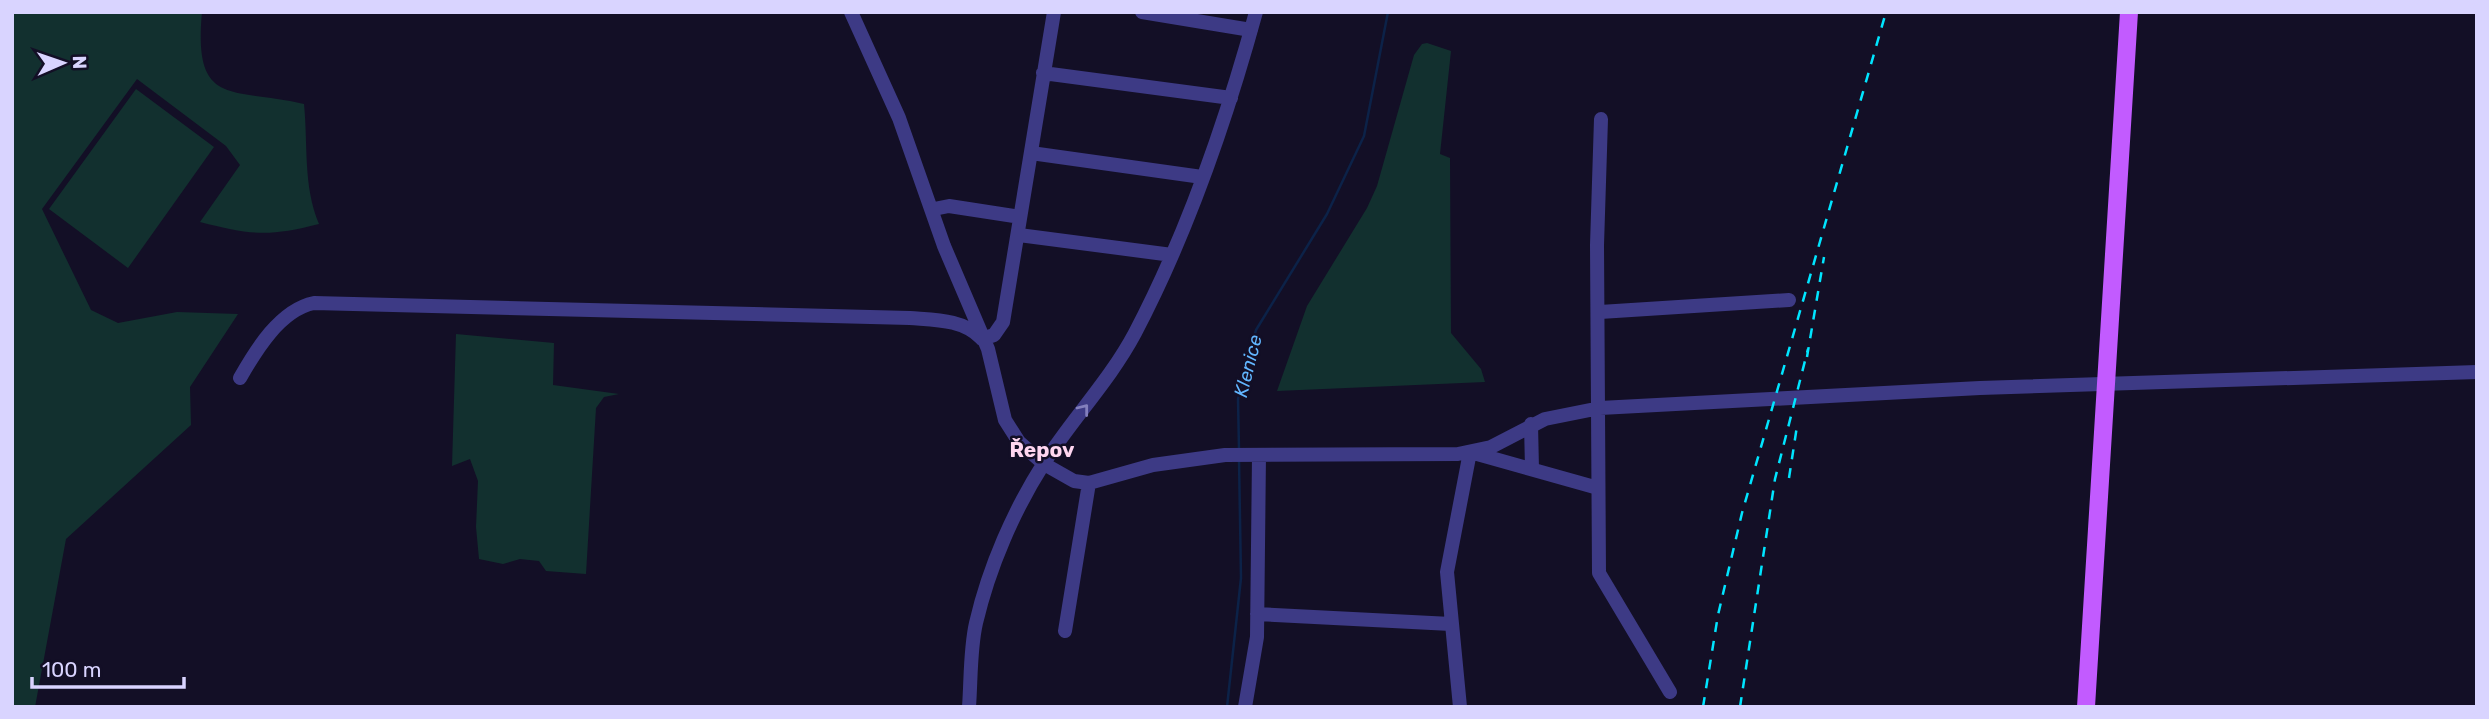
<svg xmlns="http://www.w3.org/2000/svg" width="2489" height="719" font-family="Rubik,sans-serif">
  <rect width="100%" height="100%" fill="#130f26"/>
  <path fill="#12302f" d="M 12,12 L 202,12 C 193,109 232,87 304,104 C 308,144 303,186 319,224 C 268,237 251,235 200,222 L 240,165 L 226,146 L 137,79 L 42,209 L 91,310 L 118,323 L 177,312 L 238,314 L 190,387 L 191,425 L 66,539 L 35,707 L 12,707 Z
    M 1427,43 L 1451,51 L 1440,154 L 1450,158 L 1451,333 L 1481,369 L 1485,382 L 1277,391 L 1307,306 L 1367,208 L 1377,186 L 1414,55 L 1422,44 Z
    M 136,89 L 214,147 L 128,268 L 49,209 Z
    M 456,334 L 554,343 L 553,385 L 619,394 L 604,397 L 596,408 L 586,574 L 546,571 L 539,561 L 520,559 L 503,564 L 479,559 L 476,527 L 478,481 L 470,459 L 452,466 Z"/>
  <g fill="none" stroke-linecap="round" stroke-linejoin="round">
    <path stroke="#0c2248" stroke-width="2.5" d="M 1239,449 L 1238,399 L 1256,330 L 1327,214 L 1364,136 L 1388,12
      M 1227,707 L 1241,578 L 1239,459"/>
    <path stroke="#3d3a85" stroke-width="14" d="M 851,12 L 899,118 L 944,246 L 988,349 L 1005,420 L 1019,442 L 1044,464 L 1074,481 L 1089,483 L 1153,465 L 1225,455 L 1458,454 L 1491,447 L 1545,419 L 1600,408 L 1980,388 L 2477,372
      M 1142,12 L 1251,30
      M 1043,73 L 1231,98
      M 1601,119 L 1597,245 L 1599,573 L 1670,692
      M 1031,153 L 1202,177
      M 934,209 L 949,206 L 1020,217
      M 1019,235 L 1172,255
      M 1600,312 L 1789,300
      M 982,339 L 994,335 L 1003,322 L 1054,12
      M 240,378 C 256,350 280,310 314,303 L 910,318 C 934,320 963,319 981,338
      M 1531,424 L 1532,469
      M 1257,614 L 1451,624
      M 1065,631 L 1089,483
      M 969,707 C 971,680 970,649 976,623 C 989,567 1014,510 1044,463 C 1073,418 1110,380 1135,333 C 1188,232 1226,121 1256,12
      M 1245,707 L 1257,637 L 1259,455
      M 1460,707 L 1447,572 L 1470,452 L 1598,488"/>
    <path stroke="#c25bff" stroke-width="18" d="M 2086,707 L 2129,12"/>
    <path stroke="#00e5ff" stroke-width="2.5" stroke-dasharray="10 9" stroke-linecap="butt" d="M 1807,357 L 1824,257
      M 1789,478 L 1797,426
      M 1703,707 L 1718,615 L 1742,513 L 1886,12
      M 1740,707 L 1775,479 L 1808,349"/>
  </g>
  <defs><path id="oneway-chevron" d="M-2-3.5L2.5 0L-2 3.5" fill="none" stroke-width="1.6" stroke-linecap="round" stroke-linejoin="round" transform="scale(1.75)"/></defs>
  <use stroke="#837fbc" href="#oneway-chevron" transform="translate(1084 409) rotate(-52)"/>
  <g text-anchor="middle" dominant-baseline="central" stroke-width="5" stroke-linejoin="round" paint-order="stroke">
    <g font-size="19" font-style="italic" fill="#62b6ff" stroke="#130f26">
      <text transform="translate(1248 366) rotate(-76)">Klenice</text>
    </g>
    <g font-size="21" font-weight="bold" fill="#ffd6f0" stroke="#130f26">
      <text x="1042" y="449">Řepov</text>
    </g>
  </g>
  <rect width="2489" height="719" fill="none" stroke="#d9d4ff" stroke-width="28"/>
  <g transform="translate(63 63) rotate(88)" stroke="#130f26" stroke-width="5" paint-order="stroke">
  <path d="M0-5L12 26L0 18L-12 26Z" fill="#d9d4ff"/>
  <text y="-10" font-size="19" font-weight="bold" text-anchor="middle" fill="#d9d4ff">N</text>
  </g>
  <path d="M32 677v10h152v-10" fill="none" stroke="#d9d4ff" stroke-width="3.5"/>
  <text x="42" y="677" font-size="21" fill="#d9d4ff" stroke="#130f26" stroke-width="5" paint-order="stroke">100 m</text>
</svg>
